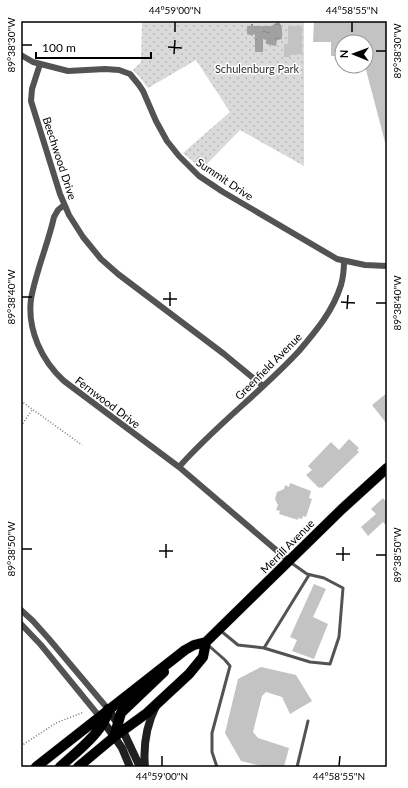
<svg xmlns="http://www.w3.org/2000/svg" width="408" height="788" font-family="Lato,sans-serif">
  <defs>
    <pattern id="green-dots" width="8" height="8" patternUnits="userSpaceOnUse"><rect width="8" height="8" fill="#dadada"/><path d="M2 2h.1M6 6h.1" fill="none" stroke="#b9b9b9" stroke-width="1.8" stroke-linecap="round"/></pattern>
    <pattern id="water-ripples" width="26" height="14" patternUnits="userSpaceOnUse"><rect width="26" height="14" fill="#a1a1a1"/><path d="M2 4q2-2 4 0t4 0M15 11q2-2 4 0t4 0" fill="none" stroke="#898989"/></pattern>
  </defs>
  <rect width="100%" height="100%" fill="#fff"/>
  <path fill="url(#green-dots)" d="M 142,21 L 304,21 L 304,166 L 240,130 L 202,169 L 183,153 L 230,112 L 196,60 L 148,88 L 138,75 L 133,70 L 141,62 Z"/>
  <path fill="url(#water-ripples)" d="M 279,21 L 282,28 L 282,39 L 277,40 L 276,46 L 266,44 L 266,40 L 263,39 L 263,52 L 255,52 L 255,35 L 253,34 L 253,36 L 247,34 L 247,26 L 251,26 L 251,24 L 253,24 L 253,26 L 271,26 Z"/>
  <path fill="#c3c3c3" d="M 314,21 L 387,21 L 387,142 L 385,142 L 365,66 L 366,42 L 342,42 L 342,56 L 331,56 L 331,42 L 313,42 Z
    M 288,26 L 302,26 L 302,54 L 290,55 L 290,57 L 284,57 L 284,44 L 288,44 Z
    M 387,393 L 387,424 L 372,405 Z
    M 349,439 L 359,448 L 357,450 L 359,452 L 322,488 L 320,487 L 319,488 L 306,475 L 312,470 L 308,466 L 331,442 L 339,450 Z
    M 290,483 L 311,491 L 309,498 L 312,499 L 306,517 L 303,516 L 302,519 L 298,518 L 298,520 L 279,514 L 280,511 L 276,510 L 278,505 L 275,499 L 277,492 L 284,489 L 285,485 L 289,487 Z
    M 383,498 L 387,503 L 387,526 L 383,522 L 368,536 L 361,527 L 376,514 L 371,509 Z
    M 314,584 L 326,589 L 313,617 L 328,624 L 314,659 L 292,651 L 297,640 L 290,637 Z
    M 261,667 L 296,675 L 312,701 L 290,714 L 282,697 L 266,692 L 262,696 L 253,732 L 258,738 L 289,748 L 284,767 L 265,767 L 241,761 L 225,733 L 238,679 Z"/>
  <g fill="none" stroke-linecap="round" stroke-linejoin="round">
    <defs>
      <path id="primary" d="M 114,737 L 121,713 L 164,672
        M 36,767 L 185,650 L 194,645 L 206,642 L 342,509 L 387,468
        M 60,767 C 74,754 107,729 108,709
        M 78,767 L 114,737 L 147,713 L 189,674 L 203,657 L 206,642"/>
    </defs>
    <use href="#primary" stroke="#dbdbdb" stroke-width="11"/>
    <path stroke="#757575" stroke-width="1.5" stroke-dasharray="1 2" stroke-linecap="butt" d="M 21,401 L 82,445
      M 21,426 L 32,410
      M 21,746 L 56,723 L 84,712"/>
    <path stroke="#535353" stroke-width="3" d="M 221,631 L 238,645 L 264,648 L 310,662 L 330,664 L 339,637 L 343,588 L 324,578 L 307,574 L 290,562
      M 208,645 L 225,660 L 230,666 L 212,733 L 212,752 L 217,767
      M 264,648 L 309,575
      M 297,767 L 308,721"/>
    <path stroke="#535353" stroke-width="6" d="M 21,55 L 33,62 L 68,71 L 105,69 L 119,70 L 130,74 L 139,85 L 143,91 L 156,121 L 167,141 L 179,156 L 199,176 L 223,192 L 337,259 L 365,265 L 387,266
      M 40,64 L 32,89 L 31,101 L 60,194 L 69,215 L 83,237 L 101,259 L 118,274 L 224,354 L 263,386
      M 64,205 L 58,210 L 54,217 C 48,244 36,271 31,299 C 27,330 42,361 64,381 L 179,467 L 289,561
      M 179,467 C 216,425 261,392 299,351 C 316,331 333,311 341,285 C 343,278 344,269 344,261
      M 21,610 L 33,621 L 49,639 L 108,709
      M 21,624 L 41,645 L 99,716"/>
    <path stroke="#202020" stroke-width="8" d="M 108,709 L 123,731 L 140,767
      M 101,718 L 122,748 L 130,767
      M 145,767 C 143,745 146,726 156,706"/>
    <use href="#primary" stroke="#000" stroke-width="10"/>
  </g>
  <path fill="none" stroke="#000" stroke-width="1.5" d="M 175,32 L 175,22M 352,32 L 352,22M 22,45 L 32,45M 168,47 L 182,48M 376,51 L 386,51M 174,54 L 175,40M 22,297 L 32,297M 163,299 L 177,299M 341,302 L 355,303M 376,303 L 386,303M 170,306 L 170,292M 347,309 L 348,295M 22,549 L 32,549M 159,551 L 173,551M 336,554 L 350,554M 376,555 L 386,555M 166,558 L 166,544M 343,561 L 343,547M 162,766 L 162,756M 339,766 L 340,756"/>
  <g text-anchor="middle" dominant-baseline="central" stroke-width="3" stroke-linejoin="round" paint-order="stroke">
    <g font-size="11" fill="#313131" stroke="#fff">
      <text x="257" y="68">Schulenburg Park</text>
    </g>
    <g font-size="11" fill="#000" stroke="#fff">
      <text transform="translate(60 158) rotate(72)">Beechwood Drive</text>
      <text transform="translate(225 179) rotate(34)">Summit Drive</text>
      <text transform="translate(268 366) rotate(-45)">Greenfield Avenue</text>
      <text transform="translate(108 402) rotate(37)">Fernwood Drive</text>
      <text transform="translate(287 546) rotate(-45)">Merrill Avenue</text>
    </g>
  </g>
  <rect width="408" height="788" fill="none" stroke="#ffffff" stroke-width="44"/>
  <g transform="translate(354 54) rotate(271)"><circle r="19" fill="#ffffff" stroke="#999999"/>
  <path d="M0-3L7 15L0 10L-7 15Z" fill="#000000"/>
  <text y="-6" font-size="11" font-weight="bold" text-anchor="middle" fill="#000000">N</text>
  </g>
  <path d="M36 52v6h115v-6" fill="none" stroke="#000000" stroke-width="2"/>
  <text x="42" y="52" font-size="12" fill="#000000" stroke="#ffffff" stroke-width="3" paint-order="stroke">100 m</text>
  <rect x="22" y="22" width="364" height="744" fill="none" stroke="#000" stroke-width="1.5"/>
  <g font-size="10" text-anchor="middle" fill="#000">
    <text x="175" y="14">44°59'00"N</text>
    <text x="352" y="14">44°58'55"N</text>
    <text transform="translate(11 45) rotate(-90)" y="4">89°38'30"W</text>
    <text transform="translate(397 51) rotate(-90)" y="4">89°38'30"W</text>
    <text transform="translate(11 297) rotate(-90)" y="4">89°38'40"W</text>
    <text transform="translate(397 303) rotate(-90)" y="4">89°38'40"W</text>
    <text transform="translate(11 549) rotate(-90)" y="4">89°38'50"W</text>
    <text transform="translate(397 555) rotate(-90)" y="4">89°38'50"W</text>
    <text x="162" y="780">44°59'00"N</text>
    <text x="339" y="780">44°58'55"N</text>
  </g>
</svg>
